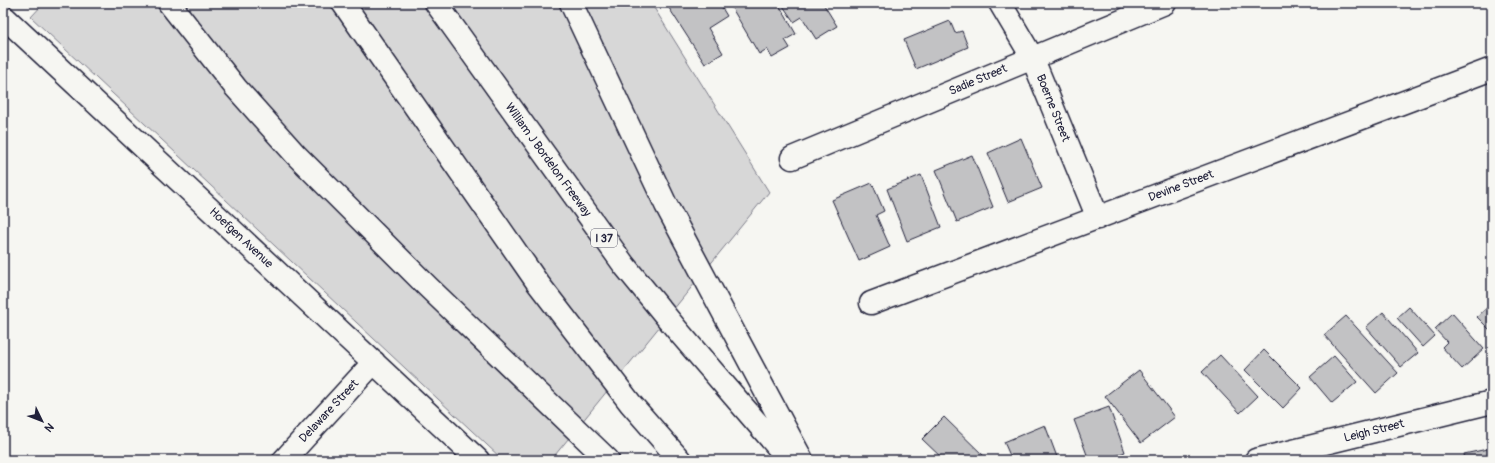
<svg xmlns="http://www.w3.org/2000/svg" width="1495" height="463" font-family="Pangolin,sans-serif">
  <rect width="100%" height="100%" fill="#f6f6f2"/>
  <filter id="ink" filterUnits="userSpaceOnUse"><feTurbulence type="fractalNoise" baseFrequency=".025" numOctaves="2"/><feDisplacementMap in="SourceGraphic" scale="8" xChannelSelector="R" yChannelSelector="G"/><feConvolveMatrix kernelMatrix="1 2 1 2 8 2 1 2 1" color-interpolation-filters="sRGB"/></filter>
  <g filter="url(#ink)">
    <path fill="#d7d7d7" stroke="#7c7c89" d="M 44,3 L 651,3 L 769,192 L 551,460 L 503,460 L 31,17 Z"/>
    <path fill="#c2c2c4" stroke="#22223b" d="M 677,3 L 719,3 L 727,16 L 708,28 L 723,53 L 705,64 L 669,8 Z
      M 729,3 L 778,3 L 796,34 L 785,40 L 790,48 L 772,58 L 767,49 L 759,54 Z
      M 781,3 L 828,3 L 824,5 L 837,26 L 816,39 L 802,17 L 794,22 Z
      M 950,21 L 955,33 L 962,31 L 968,47 L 916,69 L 904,40 Z
      M 1021,138 L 1042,188 L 1008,202 L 988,153 Z
      M 972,155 L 993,207 L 957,222 L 936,170 Z
      M 921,175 L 941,227 L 907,241 L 887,189 Z
      M 872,183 L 884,211 L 876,215 L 890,247 L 859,261 L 832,200 Z
      M 1492,303 L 1492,332 L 1477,317 Z
      M 1409,307 L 1435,336 L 1423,347 L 1397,318 Z
      M 1383,312 L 1418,353 L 1401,367 L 1366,327 Z
      M 1452,313 L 1484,349 L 1462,369 L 1442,347 L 1447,342 L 1435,329 Z
      M 1346,316 L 1398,373 L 1376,393 L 1324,335 Z
      M 1264,350 L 1302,388 L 1283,408 L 1245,370 Z
      M 1220,355 L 1258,396 L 1240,413 L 1202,372 Z
      M 1334,356 L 1357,382 L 1332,403 L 1310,377 Z
      M 1139,370 L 1175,417 L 1141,443 L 1105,396 Z
      M 1109,407 L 1125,452 L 1104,460 L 1089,460 L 1074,420 Z
      M 944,417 L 988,460 L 944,460 L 922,439 Z
      M 1045,425 L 1057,457 L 1051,460 L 1012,460 L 1004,442 Z
      M 1492,448 L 1492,460 L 1465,460 L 1464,454 Z"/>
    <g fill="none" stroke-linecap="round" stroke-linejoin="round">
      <defs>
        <path id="minor" d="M 1000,3 L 1032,57 L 1098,218
          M 3,16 L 478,460
          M 792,158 L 1165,3
          M 871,303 L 1492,69
          M 284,460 L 374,362
          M 1256,460 L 1492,402"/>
        <path id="highway" d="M 169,3 L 236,88 L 296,155 L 428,287 L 608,460
          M 343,3 L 537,282 L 631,404 L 680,460
          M 436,3 L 624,265 L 678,331 L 789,460
          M 571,3 L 666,205 L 802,460"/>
      </defs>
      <use href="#minor" stroke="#22223b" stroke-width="25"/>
      <use href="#highway" stroke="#22223b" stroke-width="25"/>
      <use href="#minor" stroke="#f6f6f2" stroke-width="22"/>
      <use href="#highway" stroke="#f6f6f2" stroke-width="22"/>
    </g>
  </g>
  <g text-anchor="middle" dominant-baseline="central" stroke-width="3" stroke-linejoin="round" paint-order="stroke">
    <rect fill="#f6f6f2" stroke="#626272" stroke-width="1" x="591" y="229" width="26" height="18" rx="3"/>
    <g font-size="11" font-weight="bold" fill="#22223b">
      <text x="604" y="238">I 37</text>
    </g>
    <g font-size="12" fill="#22223b" stroke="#f6f6f2">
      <text transform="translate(978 80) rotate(-23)">Sadie Street</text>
      <text transform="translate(1053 108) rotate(68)">Boerne Street</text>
      <text transform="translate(548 160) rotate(54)">William J Bordelon Freeway</text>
      <text transform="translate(1181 186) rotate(-21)">Devine Street</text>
      <text transform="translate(241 238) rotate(43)">Hoefgen Avenue</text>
      <text transform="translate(329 411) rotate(-47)">Delaware Street</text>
      <text transform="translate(1374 431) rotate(-14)">Leigh Street</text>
    </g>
  </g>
  <rect width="1495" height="463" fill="none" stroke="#f6f6f2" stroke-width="16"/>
  <rect x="8" y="8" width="1479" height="447" fill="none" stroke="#22223b" stroke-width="1.5" filter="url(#ink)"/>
  <g transform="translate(42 421) rotate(133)" stroke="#f6f6f2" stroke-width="3" paint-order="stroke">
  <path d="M0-3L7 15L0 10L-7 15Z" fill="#22223b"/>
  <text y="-6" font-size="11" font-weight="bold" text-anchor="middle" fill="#22223b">N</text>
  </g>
</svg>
